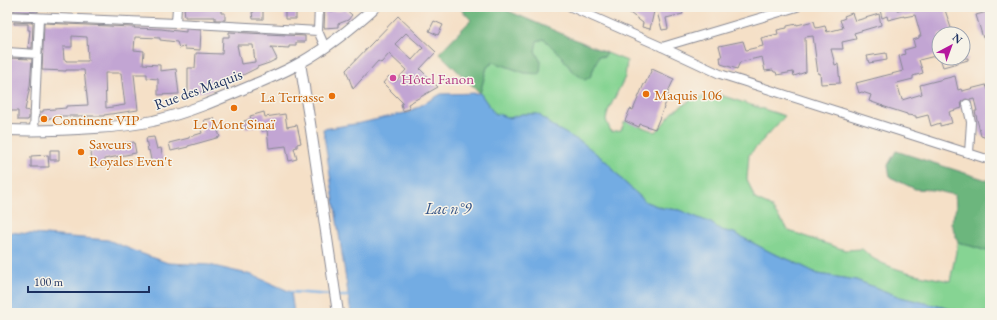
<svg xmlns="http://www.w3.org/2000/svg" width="997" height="320" font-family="'EB Garamond',serif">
  <rect width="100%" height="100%" fill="#f7f3e8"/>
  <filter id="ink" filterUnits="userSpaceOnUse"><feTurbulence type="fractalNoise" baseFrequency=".025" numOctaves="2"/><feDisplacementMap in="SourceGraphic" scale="8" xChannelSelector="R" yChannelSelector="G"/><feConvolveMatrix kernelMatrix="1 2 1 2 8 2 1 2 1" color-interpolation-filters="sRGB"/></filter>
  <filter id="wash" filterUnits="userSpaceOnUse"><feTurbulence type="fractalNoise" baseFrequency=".012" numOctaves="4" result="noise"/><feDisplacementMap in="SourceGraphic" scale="16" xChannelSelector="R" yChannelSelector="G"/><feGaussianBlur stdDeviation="0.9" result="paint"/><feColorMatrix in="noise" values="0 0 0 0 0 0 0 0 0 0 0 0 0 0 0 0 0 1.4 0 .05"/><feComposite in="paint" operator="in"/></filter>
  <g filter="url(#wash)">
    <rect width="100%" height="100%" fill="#f5e0c7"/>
    <path fill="#86d493" stroke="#508278" d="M 544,39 L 562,57 L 572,71 L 590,77 L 599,56 L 604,57 L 607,53 L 627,61 L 625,77 L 608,111 L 606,120 L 611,132 L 621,130 L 625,121 L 656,132 L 674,111 L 694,98 L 720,95 L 785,116 L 749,155 L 747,179 L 755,199 L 770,206 L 789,231 L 845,250 L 862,249 C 866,252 870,257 874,259 C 897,272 924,276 950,281 L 958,242 L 990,252 L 990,313 L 967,313 L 900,297 L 856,280 L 818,274 L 792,261 L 772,253 L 734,233 L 721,230 L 711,223 L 679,210 L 662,208 L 646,202 L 623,181 L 608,163 L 568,135 L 554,127 L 538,114 L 522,114 L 510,118 L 494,113 L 480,93 L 487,67 L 494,62 L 525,73 L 541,62 L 535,51 L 536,41 Z"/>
    <path fill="#6cb67d" stroke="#44726e" d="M 459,7 L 499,7 L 607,53 L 604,57 L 599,56 L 590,77 L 585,80 L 572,71 L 562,57 L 544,39 L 537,41 L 535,51 L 541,62 L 540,74 L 525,73 L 494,62 L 487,67 L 480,93 L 439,53 L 471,20 Z
      M 896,151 L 990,181 L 990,252 L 958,242 L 951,223 L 956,208 L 955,195 L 933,190 L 915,189 L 890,177 L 888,165 Z"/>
    <path fill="#73ace3" stroke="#476ea0" d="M 480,93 L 494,113 L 510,118 L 522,114 L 538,114 L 554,127 L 583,143 L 608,163 L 623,181 L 646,202 L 662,208 L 679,210 L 711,223 L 721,230 L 734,233 L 772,253 L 792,261 L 818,274 L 856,280 L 900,297 L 967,313 L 351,313 L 323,129 L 361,123 L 409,112 L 441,94 Z
      M 7,232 L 108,240 L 140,253 L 168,263 L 209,265 L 252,275 L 291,292 L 294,313 L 7,313 Z"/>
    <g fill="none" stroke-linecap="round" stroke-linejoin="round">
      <path stroke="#73ace3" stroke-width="2.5" d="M 291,292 L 332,295
        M 337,296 L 349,296"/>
    </g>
    <g id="blocks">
      <path fill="#c2a5d3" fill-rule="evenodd" d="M 14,7 L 38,7 L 38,12 L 14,11 Z
        M 184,7 L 221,7 L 221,13 L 225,13 L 225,20 L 215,20 L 215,17 L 185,17 Z
        M 254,7 L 263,7 L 263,19 L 253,19 L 252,12 L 254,12 Z
        M 285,7 L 296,7 L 296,19 L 285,19 Z
        M 325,7 L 331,7 L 331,11 L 341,11 L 344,8 L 352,15 L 348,20 L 338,24 L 338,27 L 324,28 Z
        M 622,7 L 655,7 L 650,29 L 642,27 L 643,23 Z
        M 677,7 L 681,7 L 683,14 L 666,18 L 668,29 L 662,30 L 657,12 Z
        M 890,7 L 896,7 L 897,10 L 898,10 L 908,7 L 943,7 L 944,10 L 945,10 L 953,34 L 939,34 L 939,55 L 919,60 L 923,73 L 913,76 L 913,79 L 897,83 L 902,100 L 922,94 L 920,85 L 955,76 L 958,90 L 961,89 L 962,91 L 986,85 L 988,90 L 990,90 L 990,139 L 981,136 L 975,111 L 977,111 L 974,99 L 970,100 L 966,99 L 964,100 L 961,102 L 962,108 L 949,112 L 952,123 L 940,126 L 940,123 L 931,126 L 928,115 L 916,118 L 916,116 L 907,115 L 907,114 L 882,106 L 883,106 L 869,101 L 871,95 L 862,92 L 859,93 L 856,83 L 903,71 L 899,56 L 905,54 L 904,50 L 915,47 L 913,40 L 919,38 L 919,36 L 921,36 L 915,15 L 904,17 L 904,16 L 888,20 L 887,16 L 882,18 L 880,10 Z
        M 990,11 L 990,36 L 983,38 L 976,15 Z
        M 852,13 L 855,21 L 879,14 L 881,25 L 854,33 L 856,39 L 842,42 L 843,49 L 831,49 L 835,65 L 838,64 L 840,83 L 821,84 L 820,73 L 818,74 L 813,36 L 805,37 L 806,72 L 794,76 L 793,72 L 777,75 L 776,72 L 774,72 L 773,70 L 765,71 L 762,57 L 740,62 L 737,69 L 721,64 L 720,57 L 722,57 L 719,46 L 743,41 L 746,50 L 763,46 L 761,38 L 778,34 L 777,30 L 787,28 L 787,26 L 797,24 L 797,25 L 814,21 L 816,28 L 825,26 L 827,32 L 843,28 L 840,20 L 845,18 L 844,16 Z
        M 398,16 L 436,52 L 420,69 L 438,87 L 408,104 L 410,109 L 403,111 L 401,104 L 403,103 L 383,83 L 389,76 L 395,82 L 406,70 L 389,54 L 381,63 L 378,61 L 353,89 L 346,70 ZM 406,33 L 423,48 L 412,60 L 395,44 Z
        M 434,21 L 443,25 L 438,35 L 429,31 Z
        M 14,22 L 33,23 L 32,48 L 28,48 L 30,30 L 28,30 L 28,24 L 14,24 Z
        M 44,23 L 131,27 L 135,27 L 134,28 L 161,29 L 186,32 L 186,29 L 201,30 L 200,50 L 185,49 L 185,47 L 179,48 L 177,42 L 160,40 L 160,38 L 135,37 L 134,50 L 144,51 L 143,64 L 160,65 L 160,71 L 176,69 L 179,94 L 158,95 L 158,79 L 147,78 L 147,74 L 134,74 L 138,110 L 104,115 L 104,116 L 58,116 L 59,117 L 49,118 L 49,119 L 40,119 L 40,112 L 43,112 L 43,110 L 66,108 L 66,106 L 88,105 L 84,70 L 66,70 L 66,71 L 42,70 ZM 72,36 L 87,37 L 88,61 L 66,61 L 66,60 L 64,60 L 63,47 L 72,47 ZM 105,73 L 121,73 L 125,105 L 106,108 Z
        M 229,32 L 305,36 L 305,42 L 296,42 L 296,46 L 289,46 L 289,48 L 271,47 L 277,59 L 269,63 L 257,67 L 257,68 L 239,77 L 227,77 L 226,85 L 212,84 L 212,91 L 200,92 L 188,96 L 188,68 L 195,68 L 196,53 L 222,54 L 223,37 L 229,37 ZM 237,45 L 253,45 L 255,62 L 241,64 Z
        M 886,53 L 887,60 L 869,63 L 867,56 Z
        M 7,58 L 32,59 L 30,86 L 25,110 L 29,111 L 29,119 L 28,119 L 28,120 L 18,120 L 18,111 L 7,111 Z
        M 940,58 L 968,58 L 968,60 L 943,67 Z
        M 652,69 L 674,79 L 667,94 L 669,95 L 655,129 L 640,124 L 639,127 L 625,121 L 630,109 L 633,110 L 644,84 L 645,84 Z
        M 264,112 L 265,117 L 285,114 L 287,127 L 297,125 L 301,143 L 297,144 L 297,147 L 294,148 L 297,159 L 289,161 L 286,146 L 269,148 L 267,130 L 262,131 L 261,125 L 246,129 L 244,121 L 251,119 L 250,116 Z
        M 214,118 L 220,137 L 188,146 L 188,147 L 171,151 L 169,143 L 189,138 L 189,137 L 202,133 L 201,129 L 207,128 L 204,120 Z
        M 154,137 L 157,149 L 161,148 L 164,163 L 152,165 L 149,150 L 148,151 L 146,138 Z
        M 134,142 L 136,153 L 104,159 L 105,166 L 92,167 L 91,151 L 99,150 L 99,148 Z
        M 50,150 L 59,150 L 59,160 L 50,160 Z
        M 48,155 L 49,167 L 31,167 L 31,156 Z"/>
    </g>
  </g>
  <g filter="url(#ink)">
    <use href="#blocks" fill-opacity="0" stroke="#888892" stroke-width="1"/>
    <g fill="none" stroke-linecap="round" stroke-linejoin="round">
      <defs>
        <path id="minor" d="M 319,7 L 318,31 L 325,47
          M 571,7 L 662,47 L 720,74 L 990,160
          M 7,16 L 176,23 L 318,31
          M 176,23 L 177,7
          M 662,47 L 797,7
          M 7,52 L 37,54
          M 967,104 L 971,122 L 969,153
          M 34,131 L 39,18"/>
        <path id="tertiary" d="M 300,63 L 310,123 L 338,313
          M 7,130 C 37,131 66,130 95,128 C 114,127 134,125 153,121 C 187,113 220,99 253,85 C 269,78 285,72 300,63 C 327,48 352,28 375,7"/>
      </defs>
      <use href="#minor" stroke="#888892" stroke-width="10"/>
      <use href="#tertiary" stroke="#888892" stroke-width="12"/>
      <use href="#minor" stroke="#fff" stroke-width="8"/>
      <use href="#tertiary" stroke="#fff" stroke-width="10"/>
    </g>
  </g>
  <circle fill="#d1479c" stroke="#f7f3e8" stroke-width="1.5" cx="393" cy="78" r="4"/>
  <g fill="#e8710a" stroke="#f7f3e8" stroke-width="1.5">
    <circle cx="646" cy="94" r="4"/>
    <circle cx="332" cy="96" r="4"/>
    <circle cx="234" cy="108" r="4"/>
    <circle cx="44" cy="119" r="4"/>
    <circle cx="81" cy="152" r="4"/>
  </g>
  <g text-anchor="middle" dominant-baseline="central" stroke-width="3" stroke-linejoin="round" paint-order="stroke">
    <g font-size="15" fill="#b23c85" stroke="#f7f3e8" text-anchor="start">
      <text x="401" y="78">Hôtel Fanon</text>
    </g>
    <g font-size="15" fill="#1b2f5e" stroke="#f7f3e8">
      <text transform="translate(198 89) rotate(-20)">Rue des Maquis</text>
    </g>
    <g font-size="15" fill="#c56008" stroke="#f7f3e8" text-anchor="start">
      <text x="654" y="94">Maquis 106</text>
      <text x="324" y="96" text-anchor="end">La Terrasse</text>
      <text x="52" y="119">Continent VIP</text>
      <text x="234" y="123" text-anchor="middle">Le Mont Sinaï</text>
      <text x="89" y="143">Saveurs<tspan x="89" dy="17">Royales Even't</tspan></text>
    </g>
    <g font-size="16" font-style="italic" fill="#355486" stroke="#f7f3e8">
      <text x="448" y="208">Lac n°9</text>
    </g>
  </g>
  <rect width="997" height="320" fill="none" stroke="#f7f3e8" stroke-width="24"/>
  <g transform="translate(951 46) rotate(41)"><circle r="19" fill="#f7f3e8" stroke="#9fa5b1"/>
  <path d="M0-3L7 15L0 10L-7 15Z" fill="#b5179e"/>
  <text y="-6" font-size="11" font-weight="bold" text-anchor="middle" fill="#1b2f5e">N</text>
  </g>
  <path d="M28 286v6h121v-6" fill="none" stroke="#1b2f5e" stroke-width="2"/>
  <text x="34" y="286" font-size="12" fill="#1b2f5e" stroke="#f7f3e8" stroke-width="3" paint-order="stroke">100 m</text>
</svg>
